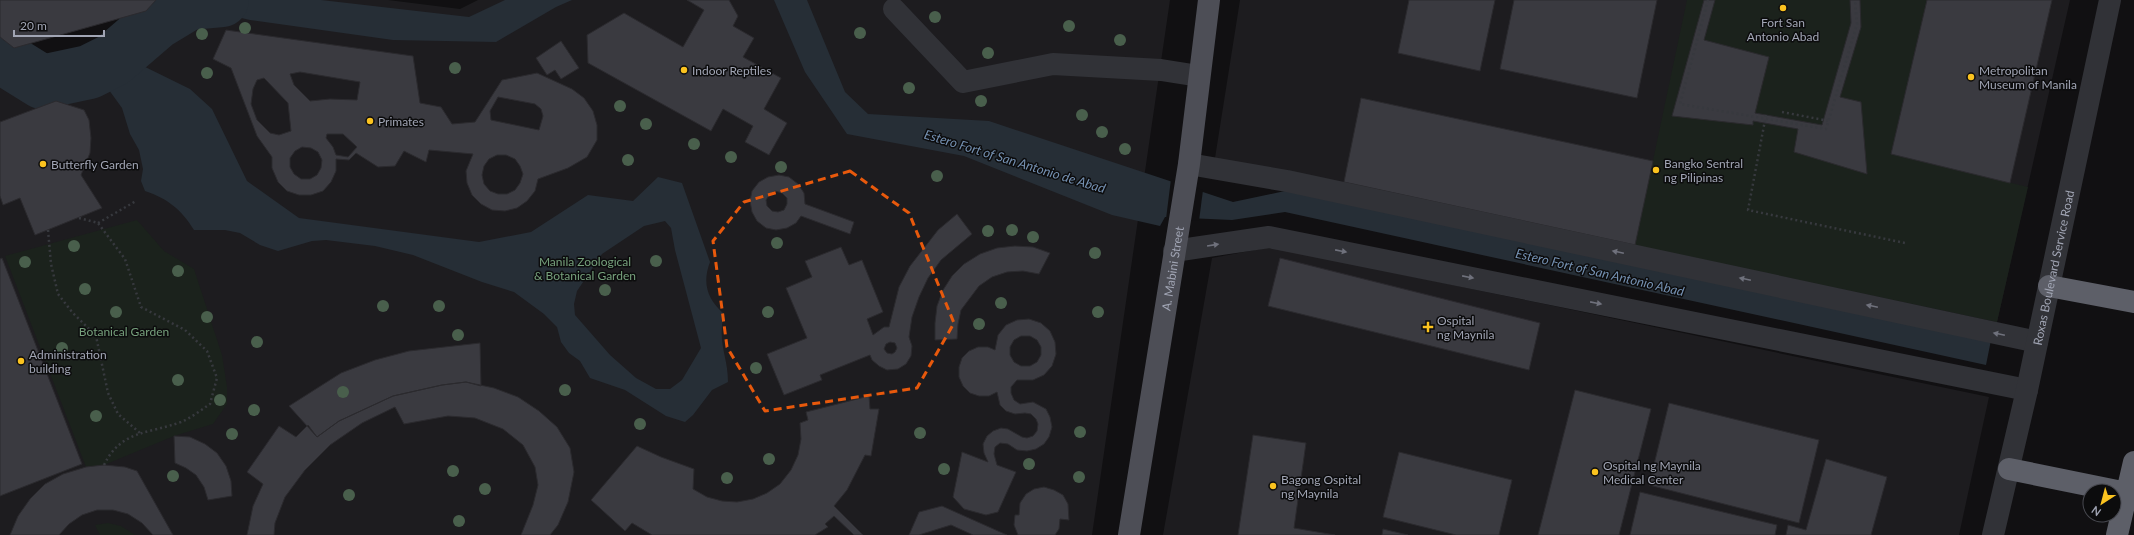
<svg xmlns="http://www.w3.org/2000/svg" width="2134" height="535" font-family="Lato,sans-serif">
  <rect width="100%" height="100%" fill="#111012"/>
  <path fill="#1d1c1f" d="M 156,0 L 388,0 L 460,9 L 478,0 L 1170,0 L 1092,535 L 0,535 L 0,71 L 42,93 L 105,82 L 121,38 Z
    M 1240,0 L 2070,0 L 1997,322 L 1215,158 Z
    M 1271,247 L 1989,397 L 1959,535 L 1163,535 L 1212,258 Z"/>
  <path fill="#1b221c" d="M 1687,0 L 1927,0 L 1891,154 L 2028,187 L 1997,322 L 1635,245 Z
    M 137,220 L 164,251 L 194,269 L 222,355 L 227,387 L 227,404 L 213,424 L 174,436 L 104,465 L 86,467 L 5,256 Z
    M 108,523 L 121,526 L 135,535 L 100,535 L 95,525 Z"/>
  <path fill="#262e36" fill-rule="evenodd" d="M 169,0 L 321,0 L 469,17 L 505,0 L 572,0 L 556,7 L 496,42 L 393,40 L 250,20 L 199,8 L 171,23 L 135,62 L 190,89 L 212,109 L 247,181 L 299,218 L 479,242 L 531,232 L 588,195 L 633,201 L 658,177 L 682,183 L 710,262 C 702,283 707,299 724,314 C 717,344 728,355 728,382 L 712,390 L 693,415 L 685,422 L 666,416 L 625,390 L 590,378 L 580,361 L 569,353 L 561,342 L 557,327 L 544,314 L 514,292 L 482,282 L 413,255 L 375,246 L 326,240 L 312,241 L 278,251 L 260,245 L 240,233 L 225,230 L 194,230 C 181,209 168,199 145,191 L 141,181 L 143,169 L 139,150 L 130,134 L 122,108 L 85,57 L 121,38 ZM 665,221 L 671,228 L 675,250 L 701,348 L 682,380 L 670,389 L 656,389 L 636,378 L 610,355 L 575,315 L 574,304 L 577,291 L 602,254 L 644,226 Z
    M 774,0 L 807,0 L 845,92 L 868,114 L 989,121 L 1233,202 L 1285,191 L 1991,340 L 1986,365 L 1285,212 L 1232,220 L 1165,217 L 1160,226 L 1112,215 L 964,156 L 847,134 L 805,72 Z"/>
  <path fill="#111012" d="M 1171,179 L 1203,190 L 1199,221 L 1166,219 Z"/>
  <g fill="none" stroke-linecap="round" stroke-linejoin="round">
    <path stroke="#262e36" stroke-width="54" d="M 0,56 L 42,82 L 89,72 L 113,60 L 156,23 L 189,3 L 222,0"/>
  </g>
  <path fill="#3a3a40" stroke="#2b2a2e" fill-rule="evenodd" d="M 0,0 L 156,0 L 146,11 L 14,48 L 0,37 Z
    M 687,0 L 729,0 L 738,16 L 733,26 L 754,38 L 743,57 L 781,78 L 764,109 L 787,123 L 769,155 L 745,142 L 753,126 L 723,109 L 711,131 L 588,63 L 587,35 L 624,13 L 683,47 L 704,10 Z
    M 1409,0 L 1495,0 L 1480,71 L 1398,53 Z
    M 1514,0 L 1657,0 L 1637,98 L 1500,69 Z
    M 1704,0 L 1715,0 L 1704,40 L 1769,57 L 1755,113 L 1822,125 L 1851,23 L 1850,0 L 1860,0 L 1861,27 L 1840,97 L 1861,102 L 1867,174 L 1794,152 L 1798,129 L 1753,121 L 1753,125 L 1672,116 Z
    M 1927,0 L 2052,0 L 2010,183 L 1891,154 Z
    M 226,30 L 413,56 L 420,103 L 441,107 L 452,124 L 475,122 L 502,80 L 537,73 L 572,89 L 584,98 L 593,111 L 597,125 L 597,140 L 587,157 L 568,168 L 538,179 L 535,191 L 527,201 L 517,208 L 505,211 L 492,210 L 481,204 L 472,195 L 467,183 L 466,171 L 473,154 L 429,150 L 426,162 L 404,151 L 395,166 L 378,167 L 356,153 L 349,160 L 336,159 L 336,171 L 331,182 L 323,191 L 311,195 L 299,195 L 287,191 L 278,182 L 272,168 L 272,157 L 257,136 L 231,68 L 213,59 ZM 300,72 L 360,82 L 357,100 L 330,99 L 310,101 L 294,85 L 290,74 ZM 264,78 L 288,103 L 291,131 L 279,135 L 270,133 L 257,120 L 251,104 L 253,89 L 257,80 ZM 498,97 L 535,104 L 541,109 L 543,116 L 539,130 L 491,120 L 490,111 ZM 327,134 L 343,134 L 357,147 L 348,157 L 336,155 L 333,147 L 326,138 ZM 302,147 L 311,148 L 318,152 L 322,160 L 321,168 L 317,175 L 310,179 L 301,179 L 294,174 L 290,167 L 290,158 L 295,151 ZM 497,155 L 506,155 L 515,159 L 520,166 L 523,174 L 520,183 L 515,190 L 507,194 L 498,194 L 490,191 L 484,184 L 482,175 L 484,166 L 489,159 Z
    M 561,41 L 579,68 L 561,79 L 555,70 L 547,75 L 536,58 Z
    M 1361,98 L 1653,161 L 1635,245 L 1344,182 Z
    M 56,101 L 84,110 L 89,120 L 91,138 L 90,153 L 81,175 L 102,208 L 35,235 L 20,198 L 3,205 L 0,196 L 0,122 Z
    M 779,175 L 789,177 L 798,184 L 804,193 L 805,204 L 854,222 L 850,234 L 801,216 L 796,223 L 787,228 L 776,230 L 766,228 L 757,221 L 752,212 L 750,201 L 752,191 L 759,182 L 768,177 ZM 775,191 L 782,193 L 787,198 L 787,204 L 784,210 L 778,212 L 772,211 L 767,206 L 766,200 L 770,194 Z
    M 957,214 L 972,234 L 941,260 L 928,278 L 919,297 L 912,317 L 909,337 L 912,346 L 911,356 L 906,364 L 898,369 L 887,370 L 879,366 L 872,360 L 870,355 L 820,375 L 822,380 L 784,395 L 767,354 L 807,338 L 786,288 L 812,277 L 805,261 L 841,247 L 849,265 L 862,260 L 883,312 L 867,319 L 873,335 L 884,327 L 889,327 L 899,287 L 910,266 L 938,230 ZM 890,342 L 895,343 L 897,348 L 895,352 L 892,354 L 887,353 L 884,349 L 886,344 Z
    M 1015,246 L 1033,247 L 1050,253 L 1039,274 L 1023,271 L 1007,272 L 992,277 L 979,286 L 961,310 L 958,324 L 957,339 L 935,340 L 935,323 L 937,306 L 943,290 L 952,276 L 964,264 L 980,254 L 997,248 Z
    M 2,258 L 82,464 L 0,496 L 0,259 Z
    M 1280,258 L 1540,323 L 1529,370 L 1268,306 Z
    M 1029,319 L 1041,323 L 1050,331 L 1055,342 L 1056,354 L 1052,366 L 1044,375 L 1033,380 L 1017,380 L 1011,387 L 1011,393 L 1014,400 L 1020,404 L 1033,402 L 1046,409 L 1050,417 L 1052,427 L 1049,437 L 1044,444 L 1036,449 L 1027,451 L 1017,450 L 1008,444 L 1000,443 L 995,447 L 994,454 L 997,465 L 1016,472 L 998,512 L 986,515 L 964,509 L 953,497 L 962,452 L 988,462 L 984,453 L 983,444 L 987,436 L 993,431 L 1001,428 L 1008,429 L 1022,437 L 1027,438 L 1033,436 L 1037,431 L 1038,424 L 1036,419 L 1031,414 L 1025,413 L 1015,414 L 1006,411 L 1000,405 L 997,392 L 989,396 L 979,396 L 970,393 L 963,386 L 959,377 L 959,367 L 962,358 L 969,351 L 978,347 L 988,347 L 995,350 L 998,335 L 1006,325 L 1017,320 ZM 1021,336 L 1030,336 L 1037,340 L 1041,347 L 1041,355 L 1037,362 L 1030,366 L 1021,366 L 1014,362 L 1010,355 L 1010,347 L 1014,340 Z
    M 480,343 L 481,386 L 466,382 L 442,385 L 393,396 L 339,421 L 317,437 L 289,406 L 341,373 L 375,360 L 409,351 Z
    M 466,382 L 494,388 L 518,397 L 539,411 L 557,427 L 570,448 L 574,472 L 568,502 L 558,525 L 550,535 L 521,535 L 533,505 L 538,485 L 535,467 L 523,445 L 503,429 L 475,418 L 448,416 L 404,424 L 395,407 L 362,423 L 330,445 L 305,470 L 285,497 L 275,523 L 274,535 L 247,535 L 253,506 L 263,484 L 247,472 L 279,426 L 296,437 L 308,425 L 317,437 L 339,421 L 393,396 L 442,385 Z
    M 1575,390 L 1651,409 L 1619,535 L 1538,535 Z
    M 869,396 L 870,409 L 879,409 L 871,456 L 865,455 L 847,490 L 834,506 L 863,535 L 854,535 L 834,516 L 825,524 L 828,527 L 815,535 L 652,535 L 632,523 L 625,531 L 591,500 L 637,446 L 661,457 L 694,469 L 693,489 L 707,497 L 722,501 L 737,502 L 753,499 L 767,493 L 780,484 L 791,470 L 798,455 L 801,439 L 800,423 L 808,420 L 806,412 Z
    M 1669,403 L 1819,440 L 1799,523 L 1649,485 Z
    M 1253,435 L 1306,443 L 1294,528 L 1335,535 L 1238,535 Z
    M 174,436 L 190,437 L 205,444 L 217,453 L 226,466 L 231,481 L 232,496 L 208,500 L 204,487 L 196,475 L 186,468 L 175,463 Z
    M 1399,452 L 1512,480 L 1499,535 L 1456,535 L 1383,517 Z
    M 1826,459 L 1887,477 L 1871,535 L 1786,535 L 1788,525 L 1806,530 Z
    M 104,465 L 125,467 L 137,471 L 173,535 L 153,535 L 142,523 L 128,514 L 113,510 L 97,510 L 82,515 L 69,524 L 59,535 L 10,535 L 18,516 L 30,499 L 45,484 L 63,474 L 86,467 Z
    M 1044,487 L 1054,490 L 1063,495 L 1068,504 L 1069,520 L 1060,519 L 1059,529 L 1055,535 L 1018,535 L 1014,525 L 1015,515 L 1019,515 L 1020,503 L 1026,494 L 1034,489 Z
    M 1640,492 L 1777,525 L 1775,535 L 1630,535 Z
    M 942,506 L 1007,535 L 973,535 L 951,525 L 919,535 L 909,535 L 919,512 Z
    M 1383,529 L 1408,535 L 1382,535 Z"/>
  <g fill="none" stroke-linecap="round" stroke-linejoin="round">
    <path stroke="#37393e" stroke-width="2.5" stroke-dasharray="2 3" stroke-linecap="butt" d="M 1708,0 L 1680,104 L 1826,129 L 1857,24 L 1855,0
      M 1782,112 L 1829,121
      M 1766,115 L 1748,210 L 1905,243
      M 79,218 L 98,223 L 125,259 L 141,307 L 185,330 L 207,351 L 217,378 L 210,404 C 201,410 191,418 181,422 C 148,434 121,430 104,465
      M 98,223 L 136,201
      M 48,230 L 51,264 L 58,294 L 72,312 L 96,336 L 108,393 L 118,414 L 140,433"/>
    <g stroke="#313237" stroke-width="22">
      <path d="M 894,9 L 963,82 L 1053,64 L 1161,70 L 1199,76"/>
      <path d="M 1189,164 L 1287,181 L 2037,342"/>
      <path d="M 1174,251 L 1269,237 L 2027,390"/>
      <path id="s1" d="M 1993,535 L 2027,390 L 2110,0"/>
    </g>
    <path stroke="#4d4e56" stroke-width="22" id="s2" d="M 1129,535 L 1189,164 L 1209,0"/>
    <path stroke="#5d5f68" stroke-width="22" d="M 2049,286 L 2134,302
      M 2009,469 L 2127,493
      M 2117,535 L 2134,462"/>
  </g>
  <g fill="#495f4c">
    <circle cx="935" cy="17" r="6"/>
    <circle cx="1069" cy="26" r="6"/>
    <circle cx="245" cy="28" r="6"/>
    <circle cx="860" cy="33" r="6"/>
    <circle cx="202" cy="34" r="6"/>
    <circle cx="1120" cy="40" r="6"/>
    <circle cx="988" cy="53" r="6"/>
    <circle cx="455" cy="68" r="6"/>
    <circle cx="207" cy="73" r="6"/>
    <circle cx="909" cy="88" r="6"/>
    <circle cx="981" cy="101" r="6"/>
    <circle cx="620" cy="106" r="6"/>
    <circle cx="1082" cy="115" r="6"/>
    <circle cx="646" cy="124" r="6"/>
    <circle cx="1102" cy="132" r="6"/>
    <circle cx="694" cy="144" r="6"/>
    <circle cx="1125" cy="149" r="6"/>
    <circle cx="731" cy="157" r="6"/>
    <circle cx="628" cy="160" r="6"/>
    <circle cx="781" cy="167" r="6"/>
    <circle cx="937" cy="176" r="6"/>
    <circle cx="1012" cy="230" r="6"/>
    <circle cx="988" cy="231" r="6"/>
    <circle cx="1033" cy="237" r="6"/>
    <circle cx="777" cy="243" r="6"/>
    <circle cx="74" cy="246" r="6"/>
    <circle cx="1095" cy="253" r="6"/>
    <circle cx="656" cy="261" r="6"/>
    <circle cx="25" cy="262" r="6"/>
    <circle cx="178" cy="271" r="6"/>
    <circle cx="85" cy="289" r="6"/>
    <circle cx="605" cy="290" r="6"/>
    <circle cx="1001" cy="303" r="6"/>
    <circle cx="383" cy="306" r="6"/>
    <circle cx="439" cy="306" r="6"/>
    <circle cx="116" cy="312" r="6"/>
    <circle cx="768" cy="312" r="6"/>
    <circle cx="1098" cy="312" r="6"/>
    <circle cx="207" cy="317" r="6"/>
    <circle cx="979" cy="324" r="6"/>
    <circle cx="458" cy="335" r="6"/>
    <circle cx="257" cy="342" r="6"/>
    <circle cx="62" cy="348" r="6"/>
    <circle cx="756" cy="368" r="6"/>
    <circle cx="178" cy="380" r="6"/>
    <circle cx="565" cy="390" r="6"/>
    <circle cx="343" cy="392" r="6"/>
    <circle cx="220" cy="400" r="6"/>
    <circle cx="254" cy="410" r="6"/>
    <circle cx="96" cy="416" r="6"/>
    <circle cx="640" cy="424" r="6"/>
    <circle cx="1080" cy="432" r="6"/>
    <circle cx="920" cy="433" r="6"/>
    <circle cx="232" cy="434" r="6"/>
    <circle cx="769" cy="459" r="6"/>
    <circle cx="1029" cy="464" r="6"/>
    <circle cx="944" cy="469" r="6"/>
    <circle cx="453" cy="471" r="6"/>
    <circle cx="173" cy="476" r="6"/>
    <circle cx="1079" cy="477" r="6"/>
    <circle cx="727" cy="478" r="6"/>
    <circle cx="485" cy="489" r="6"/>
    <circle cx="349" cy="495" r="6"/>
    <circle cx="459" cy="521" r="6"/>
  </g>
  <defs><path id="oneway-solid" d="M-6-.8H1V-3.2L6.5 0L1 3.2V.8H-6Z"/></defs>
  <g fill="#6f717c">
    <use href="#oneway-solid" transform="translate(1213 245) rotate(-9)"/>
    <use href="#oneway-solid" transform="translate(1341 251) rotate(11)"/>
    <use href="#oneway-solid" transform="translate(1618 252) rotate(-168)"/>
    <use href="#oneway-solid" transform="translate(1468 277) rotate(11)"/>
    <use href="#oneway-solid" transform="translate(1745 279) rotate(-168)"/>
    <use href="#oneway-solid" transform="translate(1596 303) rotate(11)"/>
    <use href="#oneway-solid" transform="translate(1872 306) rotate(-168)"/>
    <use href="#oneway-solid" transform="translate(1999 334) rotate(-168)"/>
  </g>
  <path fill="none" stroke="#e8590c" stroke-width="3" stroke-dasharray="8 5" stroke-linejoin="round" d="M 850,171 L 909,213 L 954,323 L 917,388 L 765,411 L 727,347 L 713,241 L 744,202 Z"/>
  <g fill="#fbc31f" stroke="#0c0c0d" stroke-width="1.5">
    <circle cx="1783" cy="8" r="4"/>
    <circle cx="684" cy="70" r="4"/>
    <circle cx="1971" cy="77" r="4"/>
    <circle cx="370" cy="121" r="4"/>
    <circle cx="43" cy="164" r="4"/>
    <circle cx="1656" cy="170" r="4"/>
    <path d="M1426 321h4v4h4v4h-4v4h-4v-4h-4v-4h4z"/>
    <circle cx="21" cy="361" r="4"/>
    <circle cx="1595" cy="472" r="4"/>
    <circle cx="1273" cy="486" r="4"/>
  </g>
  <g text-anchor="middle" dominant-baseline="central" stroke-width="3" stroke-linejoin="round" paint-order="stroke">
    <g font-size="12" fill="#a1a5b4" stroke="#0c0c0d" text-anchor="start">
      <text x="1783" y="22" text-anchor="middle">Fort San<tspan x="1783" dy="14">Antonio Abad</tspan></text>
      <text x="692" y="70">Indoor Reptiles</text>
      <text x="1979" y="70">Metropolitan<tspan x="1979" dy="14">Museum of Manila</tspan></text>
      <text x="378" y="121">Primates</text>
      <text x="1664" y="163">Bangko Sentral<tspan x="1664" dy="14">ng Pilipinas</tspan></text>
      <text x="51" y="164">Butterfly Garden</text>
      <text x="1437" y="320">Ospital<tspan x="1437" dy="14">ng Maynila</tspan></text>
      <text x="29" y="354">Administration<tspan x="29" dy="14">building</tspan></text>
      <text x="1603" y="465">Ospital ng Maynila<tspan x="1603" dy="14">Medical Center</tspan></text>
      <text x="1281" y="479">Bagong Ospital<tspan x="1281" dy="14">ng Maynila</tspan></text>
    </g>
    <g font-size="12" fill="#76a07c" stroke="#0c0c0d">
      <text x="585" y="261">Manila Zoological<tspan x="585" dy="14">&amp; Botanical Garden</tspan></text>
      <text x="124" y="331">Botanical Garden</text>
    </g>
    <g font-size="12" fill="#a1a5b4" stroke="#0c0c0d">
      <text stroke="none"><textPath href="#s2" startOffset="270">A. Mabini Street</textPath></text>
      <text stroke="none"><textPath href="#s1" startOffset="274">Roxas Boulevard Service Road</textPath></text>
    </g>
    <g font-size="13" font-style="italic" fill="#7591b2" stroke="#0c0c0d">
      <text transform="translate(1015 161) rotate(17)">Estero Fort of San Antonio de Abad</text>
      <text transform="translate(1600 272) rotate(13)">Estero Fort of San Antonio Abad</text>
    </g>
  </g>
  <g transform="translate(2102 503) rotate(216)"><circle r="19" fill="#0c0c0d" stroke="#484950"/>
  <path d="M0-3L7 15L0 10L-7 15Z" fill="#fbc31f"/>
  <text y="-6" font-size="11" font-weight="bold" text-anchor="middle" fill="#a1a5b4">N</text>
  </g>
  <path d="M14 30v6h90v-6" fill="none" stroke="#a1a5b4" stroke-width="2"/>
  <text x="20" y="30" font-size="12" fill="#a1a5b4" stroke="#0c0c0d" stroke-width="3" paint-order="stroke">20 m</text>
</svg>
